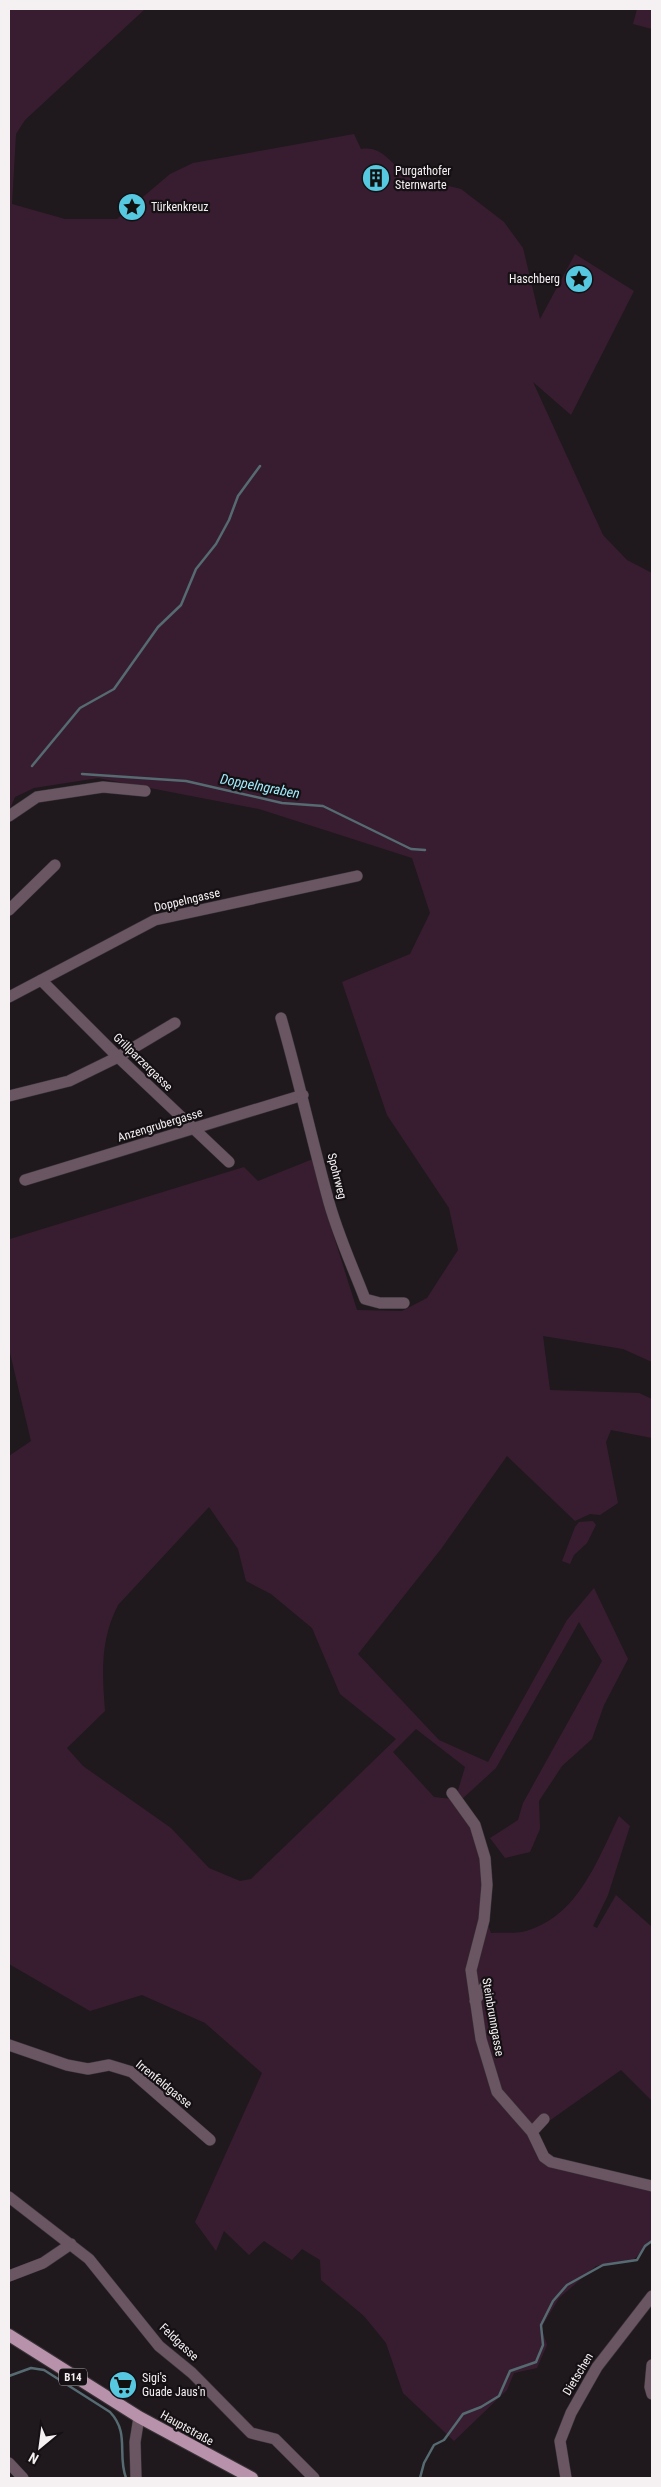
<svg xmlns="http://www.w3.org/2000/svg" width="661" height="2487" font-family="'Roboto Condensed',sans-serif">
  <rect width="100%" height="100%" fill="#1f191d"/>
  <path fill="#381d30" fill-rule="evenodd" d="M 9,9 L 145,9 L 25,120 L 16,134 L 12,204 L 65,219 L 117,219 L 170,174 L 193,163 L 354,134 L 361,149 C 383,145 392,166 408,176 L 461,189 L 504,222 L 523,248 L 540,319 L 575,254 L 634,291 L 571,415 L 533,382 L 603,535 L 627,560 L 652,573 L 652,1362 L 623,1349 L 543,1336 L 550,1390 L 639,1393 L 652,1399 L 652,1438 L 611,1430 L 606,1442 L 618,1503 L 600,1515 L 590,1514 L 575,1521 L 507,1456 L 441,1549 L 358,1654 L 439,1740 L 488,1762 L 567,1620 L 594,1588 L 628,1659 L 604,1705 L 592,1739 L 562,1766 L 539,1801 L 540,1829 L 530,1852 L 505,1858 L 490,1838 L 518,1820 L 523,1803 L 602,1661 L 579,1622 L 496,1768 L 461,1800 L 457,1794 L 465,1767 L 416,1729 L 393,1752 L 434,1797 L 452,1799 C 463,1815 474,1831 479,1851 C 485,1878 481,1907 491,1933 C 502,1932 515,1934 526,1931 C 578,1916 597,1861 619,1816 L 630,1826 L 608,1895 L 593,1926 L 597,1928 L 616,1895 L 652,1927 L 652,2101 L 621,2070 L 535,2131 L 551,2167 L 652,2188 L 652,2242 L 633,2260 L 596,2266 L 559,2298 L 541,2328 L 547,2345 L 537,2368 L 514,2373 L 507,2390 L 454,2441 L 403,2393 L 386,2343 L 364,2316 L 321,2280 L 320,2260 L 302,2249 L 292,2260 L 264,2241 L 249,2255 L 224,2231 L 216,2251 L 195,2222 L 262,2073 L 205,2023 L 142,1995 L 90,2011 L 9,1964 L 9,1456 L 31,1441 L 9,1349 L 10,1239 L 244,1167 L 258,1181 L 313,1159 L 325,1208 L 357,1310 L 402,1311 L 427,1298 L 458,1250 L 449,1208 L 387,1115 L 342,982 L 410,954 L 430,913 L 412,858 L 259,809 L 98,778 L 34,788 L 15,797 L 9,811 ZM 209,1507 L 238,1549 L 246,1581 L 271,1594 L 312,1628 L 340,1694 L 396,1739 L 251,1879 L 240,1881 L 209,1868 L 171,1828 L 83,1766 L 67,1748 L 105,1711 C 102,1673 100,1640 118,1605 Z
    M 637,9 L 652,9 L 652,29 L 633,24 Z
    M 593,1521 L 596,1525 L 587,1543 L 574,1555 L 570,1564 L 562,1561 L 575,1527 L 579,1522 Z"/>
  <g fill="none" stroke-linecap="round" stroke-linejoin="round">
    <path stroke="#556b71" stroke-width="2.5" d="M 32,766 L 80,708 L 114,689 L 158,627 L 181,605 L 196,569 L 216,544 L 229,520 L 238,496 L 260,466
      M 82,774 L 186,781 L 282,803 L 323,806 L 411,849 L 425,850
      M 9,2376 L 31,2368 L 44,2370 L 110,2412 C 130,2433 117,2454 126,2478
      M 420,2478 L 424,2463 L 434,2445 L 444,2440 L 463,2414 L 481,2407 L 499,2396 L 510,2371 L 536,2362 L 543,2345 L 541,2325 L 553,2301 L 567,2285 L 603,2265 L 637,2260 L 645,2246 L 652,2241"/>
    <defs>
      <path id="minor" d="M 9,816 L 37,797 L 103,787 L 145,791
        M 9,910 L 55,865
        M 41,980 L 118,1057 L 229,1162
        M 9,997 L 155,920 L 357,876
        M 281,1018 C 298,1077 311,1136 327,1195 C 336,1231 352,1265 365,1299 L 380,1303 L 404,1303
        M 9,1096 L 69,1081 L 118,1057 L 175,1023
        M 25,1180 L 303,1095
        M 452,1793 L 475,1825 L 485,1858 L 487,1885 L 484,1920 L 471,1970 L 481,2039 L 497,2092 L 532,2132 L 544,2157 L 551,2162 L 652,2186
        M 475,2001 L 485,1986
        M 9,2045 L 67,2065 L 88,2069 L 109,2065 L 132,2072 L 210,2140
        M 532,2132 L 544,2119
        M 9,2197 L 89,2259 L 159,2346 L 192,2373 L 251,2433 L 275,2439 L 314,2478
        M 9,2276 L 43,2263 L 71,2244
        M 652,2365 L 650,2387 L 652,2394
        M 9,2463 L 23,2478
        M 136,2478 L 135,2442 L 139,2417
        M 566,2478 L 560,2441 L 571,2413 L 597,2367 L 652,2296"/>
      <path id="primary" d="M 9,2335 L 139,2417 L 252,2478"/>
    </defs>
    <use href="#minor" stroke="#393337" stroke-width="12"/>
    <use href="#primary" stroke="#393337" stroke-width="14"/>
    <use href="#minor" stroke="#695662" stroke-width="11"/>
    <use href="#primary" stroke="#b892ab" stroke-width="12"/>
  </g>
  <defs>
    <symbol id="building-disc" viewBox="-11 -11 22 22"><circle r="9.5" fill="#56c9e1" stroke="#151013"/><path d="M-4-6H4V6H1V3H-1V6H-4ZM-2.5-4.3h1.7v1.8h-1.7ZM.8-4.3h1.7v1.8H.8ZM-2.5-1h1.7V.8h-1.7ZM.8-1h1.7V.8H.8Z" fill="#111"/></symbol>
    <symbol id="sight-disc" viewBox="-11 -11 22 22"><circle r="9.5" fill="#56c9e1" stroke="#151013"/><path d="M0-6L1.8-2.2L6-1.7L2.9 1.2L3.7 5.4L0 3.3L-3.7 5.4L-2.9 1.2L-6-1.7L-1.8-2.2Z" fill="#111"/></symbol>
    <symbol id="supermarket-disc" viewBox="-11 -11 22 22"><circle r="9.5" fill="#56c9e1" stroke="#151013"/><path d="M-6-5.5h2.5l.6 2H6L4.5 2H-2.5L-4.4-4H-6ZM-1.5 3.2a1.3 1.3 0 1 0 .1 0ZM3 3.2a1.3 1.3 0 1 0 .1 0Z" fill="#111"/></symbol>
  </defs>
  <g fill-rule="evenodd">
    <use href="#building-disc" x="360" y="162" width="32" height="32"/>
    <use href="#sight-disc" x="116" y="191" width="32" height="32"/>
    <use href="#sight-disc" x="563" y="263" width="32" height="32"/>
    <use href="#supermarket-disc" x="107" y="2369" width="32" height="32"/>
  </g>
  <g text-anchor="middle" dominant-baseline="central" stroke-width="4.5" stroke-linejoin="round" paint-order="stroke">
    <rect fill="#151013" stroke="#b2aeb0" stroke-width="1" x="59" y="2368.5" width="28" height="17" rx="4"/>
    <g font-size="11" font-weight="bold" fill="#f5f1f3">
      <text x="73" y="2377">B14</text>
    </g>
    <g font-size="12" fill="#f5f1f3" stroke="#151013" text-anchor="start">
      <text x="395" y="171">Purgathofer<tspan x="395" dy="14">Sternwarte</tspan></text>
      <text x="151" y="207">Türkenkreuz</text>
      <text x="560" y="279" text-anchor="end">Haschberg</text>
      <text x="142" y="2378">Sigi's<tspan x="142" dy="14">Guade Jaus'n</tspan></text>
    </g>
    <g font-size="12" fill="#f5f1f3" stroke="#151013">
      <text transform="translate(187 900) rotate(-13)">Doppelngasse</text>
      <text transform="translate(143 1062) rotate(44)">Grillparzergasse</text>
      <text transform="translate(160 1125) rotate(-17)">Anzengrubergasse</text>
      <text transform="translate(337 1176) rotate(76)">Spohrweg</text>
      <text transform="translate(493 2017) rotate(80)">Steinbrunngasse</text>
      <text transform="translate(164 2084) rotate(39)">Irrenfeldgasse</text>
      <text transform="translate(179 2342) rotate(43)">Feldgasse</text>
      <text transform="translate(578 2374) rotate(-59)">Dietschen</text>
      <text transform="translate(187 2428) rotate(29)">Hauptstraße</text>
    </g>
    <g font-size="14" font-style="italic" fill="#a0edfe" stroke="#151013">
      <text transform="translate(260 786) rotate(11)">Doppelngraben</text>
    </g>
  </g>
  <rect width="661" height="2487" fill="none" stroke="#f5f1f3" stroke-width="20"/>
  <g transform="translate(40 2447) rotate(209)" stroke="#151013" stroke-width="4" paint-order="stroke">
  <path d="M0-4L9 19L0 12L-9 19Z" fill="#f5f1f3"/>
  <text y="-8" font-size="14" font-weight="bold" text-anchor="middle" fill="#f5f1f3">N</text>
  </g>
</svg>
